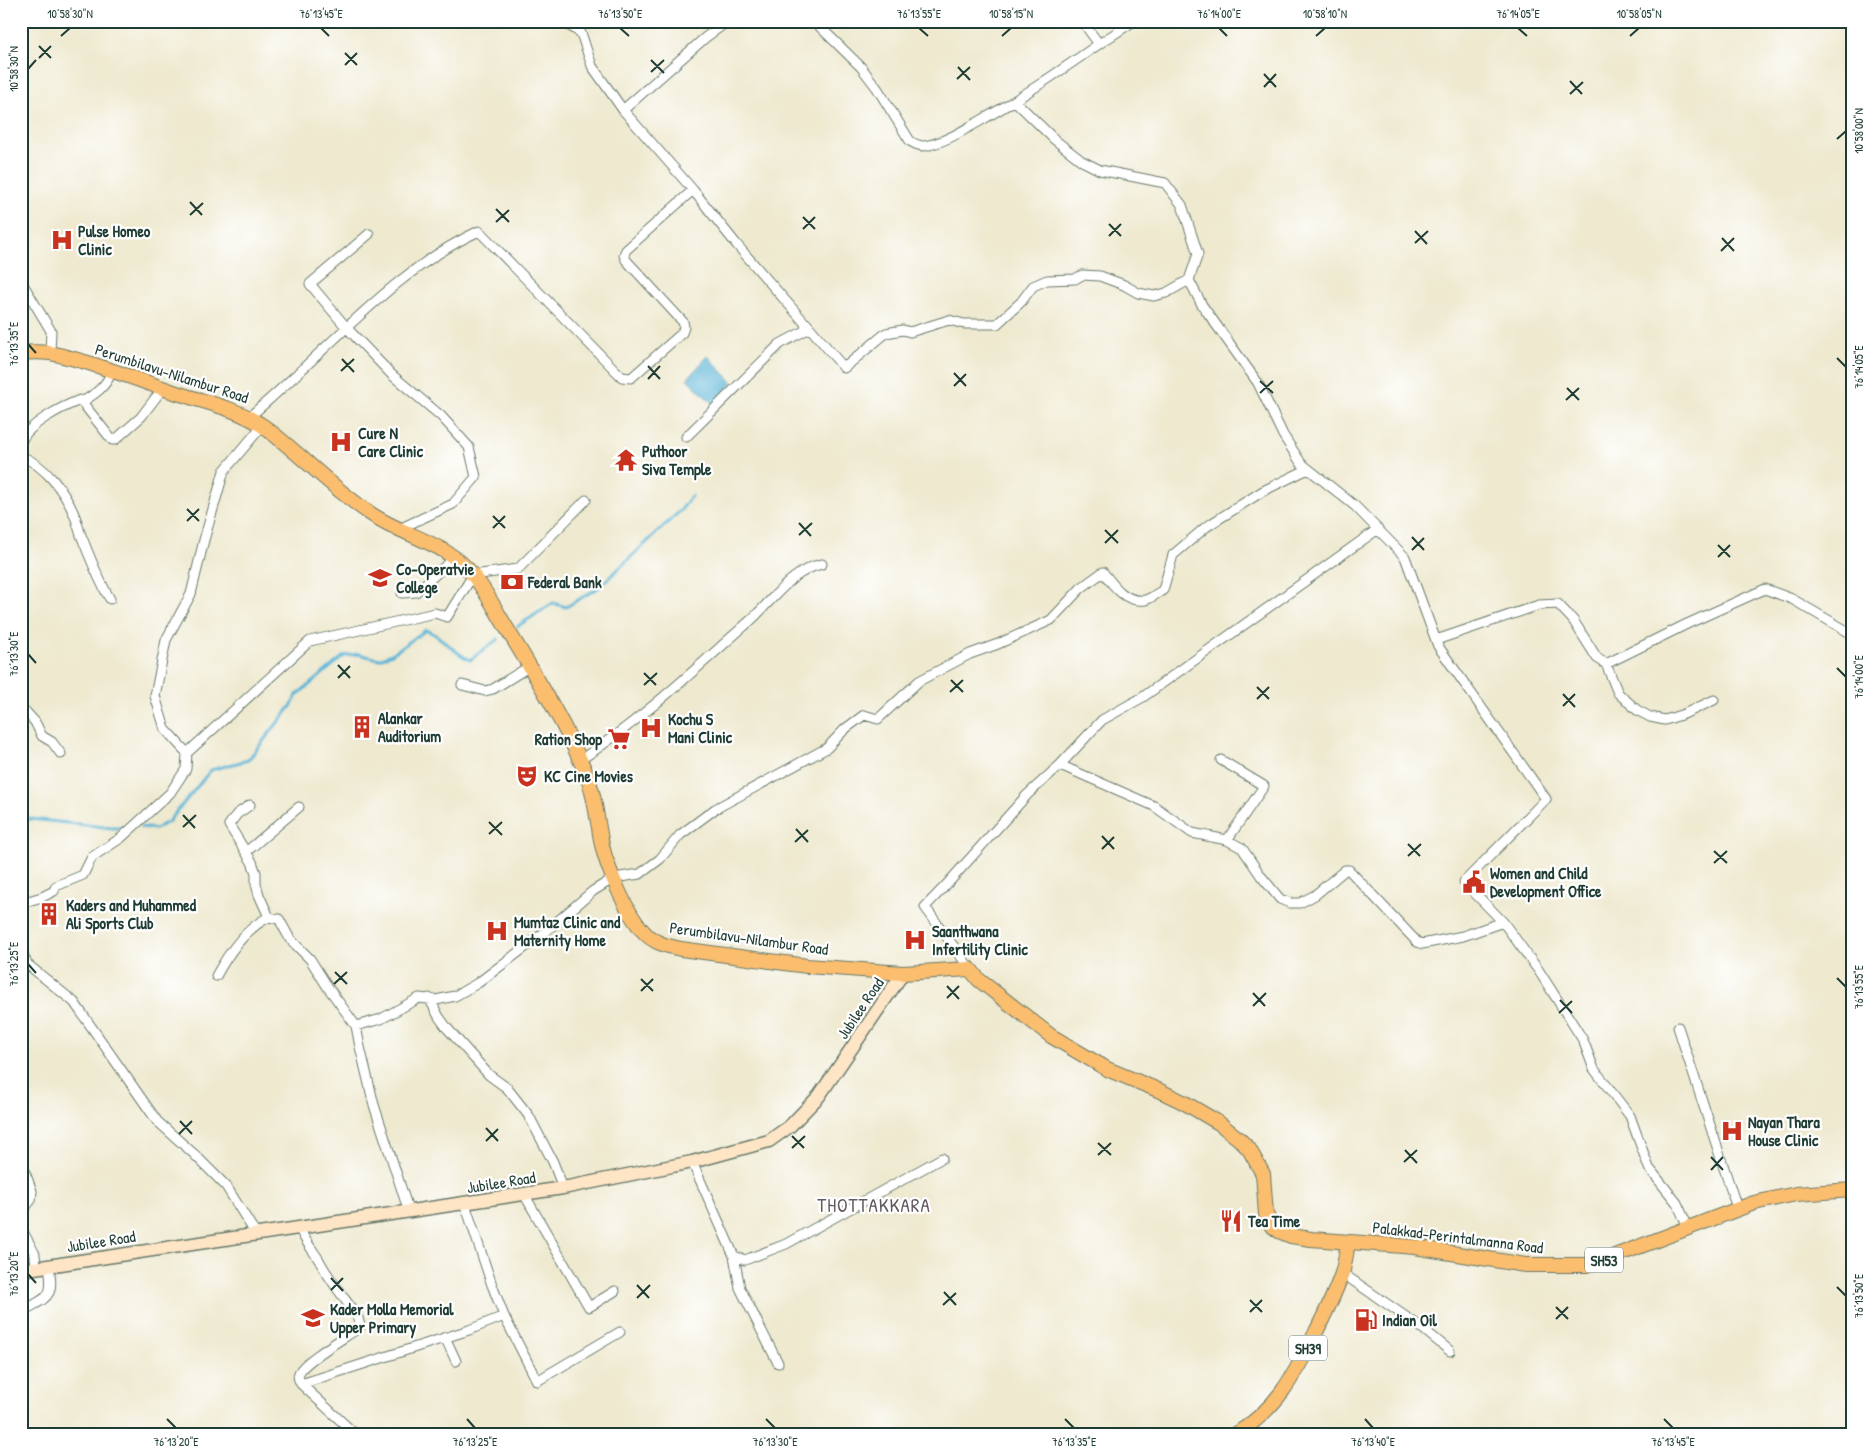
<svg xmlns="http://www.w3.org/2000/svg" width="1873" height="1455" font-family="'Patrick Hand',sans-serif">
  <rect width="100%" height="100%" fill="#fff"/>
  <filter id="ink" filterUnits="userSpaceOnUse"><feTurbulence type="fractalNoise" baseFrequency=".02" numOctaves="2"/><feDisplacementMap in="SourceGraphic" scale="10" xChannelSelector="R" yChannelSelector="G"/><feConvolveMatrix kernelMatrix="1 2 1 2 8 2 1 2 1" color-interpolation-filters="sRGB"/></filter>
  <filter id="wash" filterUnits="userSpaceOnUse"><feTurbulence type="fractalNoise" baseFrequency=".0096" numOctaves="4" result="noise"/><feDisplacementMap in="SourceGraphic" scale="20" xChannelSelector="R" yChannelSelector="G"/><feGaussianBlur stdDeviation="1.12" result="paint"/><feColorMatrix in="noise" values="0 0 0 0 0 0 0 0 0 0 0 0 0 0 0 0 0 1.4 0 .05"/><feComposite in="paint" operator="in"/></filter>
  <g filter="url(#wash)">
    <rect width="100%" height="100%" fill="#eee9cf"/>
    <path fill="#57b3d5" stroke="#3b7884" d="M 708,356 L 733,383 L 713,404 L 687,379 Z"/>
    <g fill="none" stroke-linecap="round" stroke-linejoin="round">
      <path stroke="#57b3d5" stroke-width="3" d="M 518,626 L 553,603 L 566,607 L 598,588 L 681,510 L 691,496
        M 21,818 L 114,828 L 127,828
        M 141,827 L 155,829 L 168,822 L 211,770 L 248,760 L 292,705 L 297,695 L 344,656 L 358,654 L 379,659 L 392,654 L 426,630 C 443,636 453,653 470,660 L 498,639"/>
    </g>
  </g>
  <g filter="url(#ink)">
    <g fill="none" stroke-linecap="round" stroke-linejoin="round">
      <defs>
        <path id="minor" d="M 562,21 L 581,33 L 592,66 L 623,110 L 706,37 L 728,21
          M 814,21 L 861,67 L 877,88 L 910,141 C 915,144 918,146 924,146 C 944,143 962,131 980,121 C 1021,98 1060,71 1099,44 L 1082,21
          M 1099,44 L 1134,21
          M 1015,101 L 1055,140 L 1082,161 L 1100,170 L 1165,183 L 1182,205 L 1198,254 L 1189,280 L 1202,305 L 1258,383 L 1283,435 L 1301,463 L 1355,506 L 1405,557 L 1438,646 L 1546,799 L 1464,882 L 1503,922 L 1539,971 L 1583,1040 L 1594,1069 L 1630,1116 L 1649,1168 L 1677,1203 L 1688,1227
          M 623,110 L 693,190 L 737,245 L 805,323 L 806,330 L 780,344 L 686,437
          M 369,234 L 310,284 L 346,327 L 392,375 L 441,416 L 469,447 L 476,477 L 453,504 L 399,529
          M 21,281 L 51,331 L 50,353
          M 806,323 L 844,368 L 886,333 L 903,330 L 910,332 L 949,320 L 964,324 L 997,324 L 1021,302 L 1033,286 L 1047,280 L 1075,279 L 1082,275 L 1100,276 L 1124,285 L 1138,293 L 1154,296 L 1166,293 L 1189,280
          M 82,402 L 112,440 L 115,440 L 141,417 L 163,388
          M 249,417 C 324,355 389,273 479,231 L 615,370 L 622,377 L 631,378 L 682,333 L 684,327 L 683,322 L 626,260 L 624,255 L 626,250 L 693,190
          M 21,442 C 28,424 62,407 80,400 L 82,402 C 95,394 106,387 112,371
          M 21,456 C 46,466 64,491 74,514 C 78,523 79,532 83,540 C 91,560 99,581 110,599
          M 402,593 L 416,592 L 454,558
          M 1436,640 L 1539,605 L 1558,604 L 1573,620 L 1597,658 L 1606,664 L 1618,693 L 1637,710 L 1650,717 L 1665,720 L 1684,714 L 1714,700
          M 1606,664 L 1687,624 L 1765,589 L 1792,599 L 1852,634
          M 462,685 L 485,691 L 493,689 L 530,666
          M 21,713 L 25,711 L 35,722 L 42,736 L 52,742 L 61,754
          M 187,753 L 310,641 L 435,613 L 447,617 L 473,575 L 518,569 L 586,500
          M 580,760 C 641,721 696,668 751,620 C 773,600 792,570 822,564
          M 1060,765 L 1154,806 L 1192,833 L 1227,840 L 1264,786 L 1221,760
          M 250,805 L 237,814 L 229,825 L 252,862 L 256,873 L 256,884 L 259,895 L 269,917
          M 1227,840 L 1242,848 L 1261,876 L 1280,899 L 1290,903 L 1300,903 L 1315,895 L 1345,870 L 1349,870 L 1417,942 L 1422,944 L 1463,936 L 1503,922
          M 246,852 L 299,807
          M 21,903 L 42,897 L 54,891 L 56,886 L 83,875 L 92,857 L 121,838 L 170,793 L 186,769 L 187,753 L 165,729 L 155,696 L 166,640 L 191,594 L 204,540 L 224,471 L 262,426
          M 21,937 L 23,954 L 27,964 L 74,1002 L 157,1121 L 194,1154 L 226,1186 L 256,1234
          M 970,969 L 925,907 L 949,882 L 1027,795 L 1060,765 L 1102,720 L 1143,697 L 1378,529
          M 216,976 C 228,954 246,928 269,917 L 279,919 L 290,939 L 310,959 L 327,986 L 356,1026 L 360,1047 L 374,1105 L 409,1212
          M 429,998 L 439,1017 L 447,1028 L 489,1075 L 507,1088 L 529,1116 L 553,1162 L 563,1188
          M 356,1026 L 381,1019 L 419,998 L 436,1000 L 455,996 L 478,983 L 545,932 L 593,891 L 614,878 L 640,874 L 660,859 L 680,835 L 715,809 L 827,748 L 845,729 L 864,715 L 878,719 L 919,681 L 970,654 L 998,644 L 1051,620 L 1081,588 L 1103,572 C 1113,585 1125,603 1145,600 C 1150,599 1158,593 1163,590 L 1173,555 L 1206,527 L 1263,491 L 1308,469
          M 1678,1027 L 1737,1208
          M 21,1162 L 32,1191 L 31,1200 L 21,1213
          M 692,1162 L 734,1256 L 745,1260 L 786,1244 L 942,1158
          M 524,1194 L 589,1307 L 615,1291
          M 465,1204 L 492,1285 L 504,1316 L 537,1381 L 620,1332
          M 299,1227 C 304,1240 312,1249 319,1260 C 330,1281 345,1298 358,1318 L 360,1326 L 357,1329 C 344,1338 304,1361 299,1373 C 297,1377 299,1380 301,1384
          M 21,1228 L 35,1254 L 36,1267
          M 734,1256 L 740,1288 L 778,1363
          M 1342,1273 L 1422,1328 L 1450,1351
          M 21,1312 C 49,1296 54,1299 49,1265
          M 445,1337 L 456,1361
          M 355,1434 L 301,1384 L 469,1330 L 504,1316"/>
        <path id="secondary" d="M 21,1270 L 563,1188 L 692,1162 L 769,1141 L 790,1126 L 819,1096 L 903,973"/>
        <path id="primary" d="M 21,353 C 31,352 40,352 50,353 C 92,362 133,378 174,392 C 203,402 237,408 263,426 C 300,453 331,488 371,514 C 404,536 447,543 473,575 C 487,592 497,613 509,632 C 536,677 564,722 585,771 C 595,794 597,820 602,845 C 607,868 627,914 643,931 C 653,943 667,946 681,949 L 807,966 L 903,973 L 970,969 L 979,980 L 1051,1036 L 1107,1069 L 1158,1090 L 1185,1103 L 1219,1123 L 1239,1139 L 1249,1149 L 1263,1174 L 1266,1214 L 1271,1225 L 1279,1231 L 1291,1236 L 1311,1239 L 1415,1247 L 1525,1265 L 1588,1265 L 1612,1257 L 1754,1203 L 1796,1194 L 1852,1190
          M 1236,1434 C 1276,1410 1294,1376 1314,1336 C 1324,1316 1334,1296 1341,1276 C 1345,1266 1346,1253 1348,1242"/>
      </defs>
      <use href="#minor" stroke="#67796a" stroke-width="11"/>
      <use href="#secondary" stroke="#67796a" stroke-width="15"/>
      <use href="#primary" stroke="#67796a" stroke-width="16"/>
      <use href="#minor" stroke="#fff" stroke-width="9"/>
      <use href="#secondary" stroke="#fde5c5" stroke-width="12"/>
      <use href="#primary" stroke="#fbbd6e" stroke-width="14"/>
    </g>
  </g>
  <path fill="none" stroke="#1f3d34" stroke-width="2" d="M 321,28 L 329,36M 620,28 L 629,36M 919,28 L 928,36M 1219,28 L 1227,36M 1518,28 L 1527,36M 61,36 L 70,28M 1002,36 L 1011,28M 1316,36 L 1325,28M 1630,36 L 1639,28M 39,46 L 51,58M 345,53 L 357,65M 39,58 L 51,46M 651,60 L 664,73M 345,65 L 357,53M 958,67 L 970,80M 28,69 L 36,60M 651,72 L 664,60M 1264,74 L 1276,87M 957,79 L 970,67M 1570,81 L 1582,94M 1264,87 L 1276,74M 1570,94 L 1583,82M 1837,139 L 1846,131M 190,202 L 202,215M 496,209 L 509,222M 190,215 L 203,203M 803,217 L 815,229M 496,222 L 509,210M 1109,224 L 1121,236M 803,229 L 815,217M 1415,231 L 1427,244M 1109,236 L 1121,224M 1722,238 L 1734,251M 1415,243 L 1428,231M 1721,251 L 1734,238M 28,344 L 36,353M 1837,358 L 1846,367M 342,359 L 354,372M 648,366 L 660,379M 341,371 L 354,359M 954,373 L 966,386M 648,379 L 660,366M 1260,381 L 1273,393M 954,386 L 966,374M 1567,388 L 1579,400M 1260,393 L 1273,381M 1566,400 L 1579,388M 187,509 L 199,521M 493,516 L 505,528M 187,521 L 199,509M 799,523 L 811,536M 493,528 L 505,516M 1105,530 L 1118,543M 799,535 L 812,523M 1412,537 L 1424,550M 1105,543 L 1118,530M 1718,545 L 1730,557M 1412,550 L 1424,538M 1718,557 L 1730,545M 28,654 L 36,663M 338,665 L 350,678M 1837,668 L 1846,677M 644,673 L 656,685M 338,678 L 350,666M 951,680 L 963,692M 644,685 L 657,673M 1257,687 L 1269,699M 950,692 L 963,680M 1563,694 L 1575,707M 1257,699 L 1269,687M 1563,706 L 1575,694M 183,815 L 195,828M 489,822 L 502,835M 183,827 L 196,815M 796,829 L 808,842M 489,834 L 502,822M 1102,836 L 1114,849M 795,842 L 808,830M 1408,844 L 1420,856M 1102,849 L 1114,837M 1714,851 L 1727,863M 1408,856 L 1421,844M 1714,863 L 1727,851M 28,964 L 36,973M 335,972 L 347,984M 1837,978 L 1846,987M 641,979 L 653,991M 334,984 L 347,972M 947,986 L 959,999M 641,991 L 653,979M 1253,993 L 1265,1006M 947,998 L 959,986M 1560,1000 L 1572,1013M 1253,1006 L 1266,993M 1559,1013 L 1572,1001M 180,1121 L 192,1134M 486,1128 L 498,1141M 179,1134 L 192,1121M 792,1136 L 804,1148M 486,1141 L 498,1129M 1098,1143 L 1111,1155M 792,1148 L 805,1136M 1405,1150 L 1417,1163M 1098,1155 L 1111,1143M 1711,1157 L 1723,1170M 1404,1162 L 1417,1150M 1711,1170 L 1723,1157M 28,1274 L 36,1283M 331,1278 L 343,1291M 637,1285 L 649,1298M 1837,1287 L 1846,1296M 331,1290 L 343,1278M 944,1292 L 956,1305M 637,1298 L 650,1285M 1250,1300 L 1262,1312M 943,1305 L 956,1293M 1556,1307 L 1568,1319M 1250,1312 L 1262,1300M 1556,1319 L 1568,1307M 167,1419 L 176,1428M 467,1419 L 475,1428M 766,1419 L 775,1428M 1065,1419 L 1074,1428M 1365,1419 L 1373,1428M 1664,1419 L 1673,1428"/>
  <defs>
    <symbol id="hospital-bare" viewBox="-9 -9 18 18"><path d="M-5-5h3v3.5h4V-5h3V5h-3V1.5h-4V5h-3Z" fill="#c8321e" stroke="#fff" stroke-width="2.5" paint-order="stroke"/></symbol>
    <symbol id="temple-bare" viewBox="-9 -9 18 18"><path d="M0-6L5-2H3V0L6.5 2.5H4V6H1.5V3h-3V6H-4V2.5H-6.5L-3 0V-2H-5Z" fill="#c8321e" stroke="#fff" stroke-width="2.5" paint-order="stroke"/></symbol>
    <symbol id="university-bare" viewBox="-9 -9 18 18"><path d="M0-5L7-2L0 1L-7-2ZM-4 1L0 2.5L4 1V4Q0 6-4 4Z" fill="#c8321e" stroke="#fff" stroke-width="2.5" paint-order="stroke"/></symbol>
    <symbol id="bank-bare" viewBox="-9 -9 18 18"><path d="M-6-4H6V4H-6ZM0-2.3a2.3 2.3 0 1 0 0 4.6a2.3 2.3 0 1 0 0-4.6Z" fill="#c8321e" stroke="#fff" stroke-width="2.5" paint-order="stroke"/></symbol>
    <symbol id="building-bare" viewBox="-9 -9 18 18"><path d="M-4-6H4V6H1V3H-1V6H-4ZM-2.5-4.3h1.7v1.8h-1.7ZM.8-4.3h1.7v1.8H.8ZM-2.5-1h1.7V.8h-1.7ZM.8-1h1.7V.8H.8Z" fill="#c8321e" stroke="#fff" stroke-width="2.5" paint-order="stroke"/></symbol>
    <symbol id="supermarket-bare" viewBox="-9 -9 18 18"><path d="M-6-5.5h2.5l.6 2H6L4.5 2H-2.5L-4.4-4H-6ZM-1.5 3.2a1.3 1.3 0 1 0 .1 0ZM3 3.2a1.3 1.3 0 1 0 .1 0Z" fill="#c8321e" stroke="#fff" stroke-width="2.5" paint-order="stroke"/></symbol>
    <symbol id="theatre-bare" viewBox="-9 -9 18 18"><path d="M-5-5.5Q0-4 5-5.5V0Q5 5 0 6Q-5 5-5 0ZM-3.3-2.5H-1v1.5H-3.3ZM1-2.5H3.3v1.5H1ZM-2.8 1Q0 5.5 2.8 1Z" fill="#c8321e" stroke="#fff" stroke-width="2.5" paint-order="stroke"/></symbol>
    <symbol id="civic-bare" viewBox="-9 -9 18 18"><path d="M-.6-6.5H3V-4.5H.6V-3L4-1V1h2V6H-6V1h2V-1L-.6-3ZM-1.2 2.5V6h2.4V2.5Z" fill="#c8321e" stroke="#fff" stroke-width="2.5" paint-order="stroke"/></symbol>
    <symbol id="restaurant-bare" viewBox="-9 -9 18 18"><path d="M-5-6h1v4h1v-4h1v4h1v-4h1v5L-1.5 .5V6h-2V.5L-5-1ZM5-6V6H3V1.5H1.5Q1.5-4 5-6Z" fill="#c8321e" stroke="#fff" stroke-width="2.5" paint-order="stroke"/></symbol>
    <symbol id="school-bare" viewBox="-9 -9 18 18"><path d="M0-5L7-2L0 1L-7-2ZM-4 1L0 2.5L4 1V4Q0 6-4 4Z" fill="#c8321e" stroke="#fff" stroke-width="2.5" paint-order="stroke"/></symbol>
    <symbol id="fuel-bare" viewBox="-9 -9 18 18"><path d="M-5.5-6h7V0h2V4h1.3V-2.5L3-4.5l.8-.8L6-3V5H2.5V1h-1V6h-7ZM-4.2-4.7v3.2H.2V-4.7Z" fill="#c8321e" stroke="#fff" stroke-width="2.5" paint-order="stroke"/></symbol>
  </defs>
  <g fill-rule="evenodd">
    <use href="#hospital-bare" x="46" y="224" width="32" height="32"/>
    <use href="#hospital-bare" x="325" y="426" width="32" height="32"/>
    <use href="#temple-bare" x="610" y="444" width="32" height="32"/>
    <use href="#university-bare" x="364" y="562" width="32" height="32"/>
    <use href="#bank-bare" x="496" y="566" width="32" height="32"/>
    <use href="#building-bare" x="346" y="711" width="32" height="32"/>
    <use href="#hospital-bare" x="635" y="712" width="32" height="32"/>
    <use href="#supermarket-bare" x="603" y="723" width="32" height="32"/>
    <use href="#theatre-bare" x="511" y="760" width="32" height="32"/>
    <use href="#civic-bare" x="1458" y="866" width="32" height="32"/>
    <use href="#building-bare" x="33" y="898" width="32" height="32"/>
    <use href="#hospital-bare" x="481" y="915" width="32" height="32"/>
    <use href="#hospital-bare" x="899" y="924" width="32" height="32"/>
    <use href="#hospital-bare" x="1716" y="1115" width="32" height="32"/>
    <use href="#restaurant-bare" x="1215" y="1205" width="32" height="32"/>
    <use href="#school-bare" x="297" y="1302" width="32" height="32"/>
    <use href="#fuel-bare" x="1350" y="1304" width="32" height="32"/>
  </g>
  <g text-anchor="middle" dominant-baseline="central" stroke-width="4.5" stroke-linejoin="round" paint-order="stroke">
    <g fill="#fff" stroke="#627771" stroke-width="1">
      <rect x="1585" y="1247.5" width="38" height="25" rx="4"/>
      <rect x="1289" y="1335.5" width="38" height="25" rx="4"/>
    </g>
    <g font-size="15" font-weight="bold" fill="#1f3d34">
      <text x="1604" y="1260">SH53</text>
      <text x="1308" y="1348">SH39</text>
    </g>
    <g font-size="16" font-weight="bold" fill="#1f3d34" stroke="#fff" text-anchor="start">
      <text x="78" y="231">Pulse Homeo<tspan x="78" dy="18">Clinic</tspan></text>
      <text x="358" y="433">Cure N<tspan x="358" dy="18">Care Clinic</tspan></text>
      <text x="642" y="451">Puthoor<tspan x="642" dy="18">Siva Temple</tspan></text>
      <text x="396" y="569">Co-Operatvie<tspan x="396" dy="18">College</tspan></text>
      <text x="528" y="582">Federal Bank</text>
      <text x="378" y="718">Alankar<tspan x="378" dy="18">Auditorium</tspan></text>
      <text x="668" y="719">Kochu S<tspan x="668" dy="18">Mani Clinic</tspan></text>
      <text x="602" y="739" text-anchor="end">Ration Shop</text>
      <text x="544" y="776">KC Cine Movies</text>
      <text x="1490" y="873">Women and Child<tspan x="1490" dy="18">Development Office</tspan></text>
      <text x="66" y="905">Kaders and Muhammed<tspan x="66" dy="18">Ali Sports Club</tspan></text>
      <text x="514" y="922">Mumtaz Clinic and<tspan x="514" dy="18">Maternity Home</tspan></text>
      <text x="932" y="931">Saanthwana<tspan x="932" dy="18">Infertility Clinic</tspan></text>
      <text x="1748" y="1122">Nayan Thara<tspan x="1748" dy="18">House Clinic</tspan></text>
      <text x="1248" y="1221">Tea Time</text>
      <text x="330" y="1309">Kader Molla Memorial<tspan x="330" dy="18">Upper Primary</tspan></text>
      <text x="1382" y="1320">Indian Oil</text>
    </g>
    <g font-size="16" fill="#1f3d34" stroke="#fff">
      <text transform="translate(172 373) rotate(18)">Perumbilavu-Nilambur Road</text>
      <text transform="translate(749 938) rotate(8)">Perumbilavu-Nilambur Road</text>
      <text transform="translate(860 1008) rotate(-56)">Jubilee Road</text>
      <text transform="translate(501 1182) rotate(-9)">Jubilee Road</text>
      <text transform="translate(1458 1237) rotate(7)">Palakkad-Perintalmanna Road</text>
      <text transform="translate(101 1241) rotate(-9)">Jubilee Road</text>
    </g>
    <g font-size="19" letter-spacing="1" fill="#635a61" stroke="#fff">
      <text x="874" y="1205">THOTTAKKARA</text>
    </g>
  </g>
  <rect width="1873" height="1455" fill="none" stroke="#fff" stroke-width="55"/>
  <rect x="28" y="28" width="1818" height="1400" fill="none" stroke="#1f3d34" stroke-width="2"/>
  <g font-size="12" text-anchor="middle" fill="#1f3d34">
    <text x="70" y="18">10°58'30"N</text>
    <text x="321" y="18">76°13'45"E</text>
    <text x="620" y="18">76°13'50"E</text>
    <text x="919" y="18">76°13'55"E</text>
    <text x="1011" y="18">10°58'15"N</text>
    <text x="1219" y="18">76°14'00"E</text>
    <text x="1325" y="18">10°58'10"N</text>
    <text x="1518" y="18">76°14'05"E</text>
    <text x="1639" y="18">10°58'05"N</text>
    <text transform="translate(14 69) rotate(-90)" y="4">10°58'30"N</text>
    <text transform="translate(1859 131) rotate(-90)" y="4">10°58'00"N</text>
    <text transform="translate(14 344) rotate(-90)" y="4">76°13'35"E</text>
    <text transform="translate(1859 367) rotate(-90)" y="4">76°14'05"E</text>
    <text transform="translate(14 654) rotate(-90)" y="4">76°13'30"E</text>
    <text transform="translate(1859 677) rotate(-90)" y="4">76°14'00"E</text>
    <text transform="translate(14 964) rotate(-90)" y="4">76°13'25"E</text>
    <text transform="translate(1859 987) rotate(-90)" y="4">76°13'55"E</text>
    <text transform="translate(14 1274) rotate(-90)" y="4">76°13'20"E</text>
    <text transform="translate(1859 1296) rotate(-90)" y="4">76°13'50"E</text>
    <text x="176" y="1446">76°13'20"E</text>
    <text x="475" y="1446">76°13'25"E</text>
    <text x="775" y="1446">76°13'30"E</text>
    <text x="1074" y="1446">76°13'35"E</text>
    <text x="1373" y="1446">76°13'40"E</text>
    <text x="1673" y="1446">76°13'45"E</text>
  </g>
</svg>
